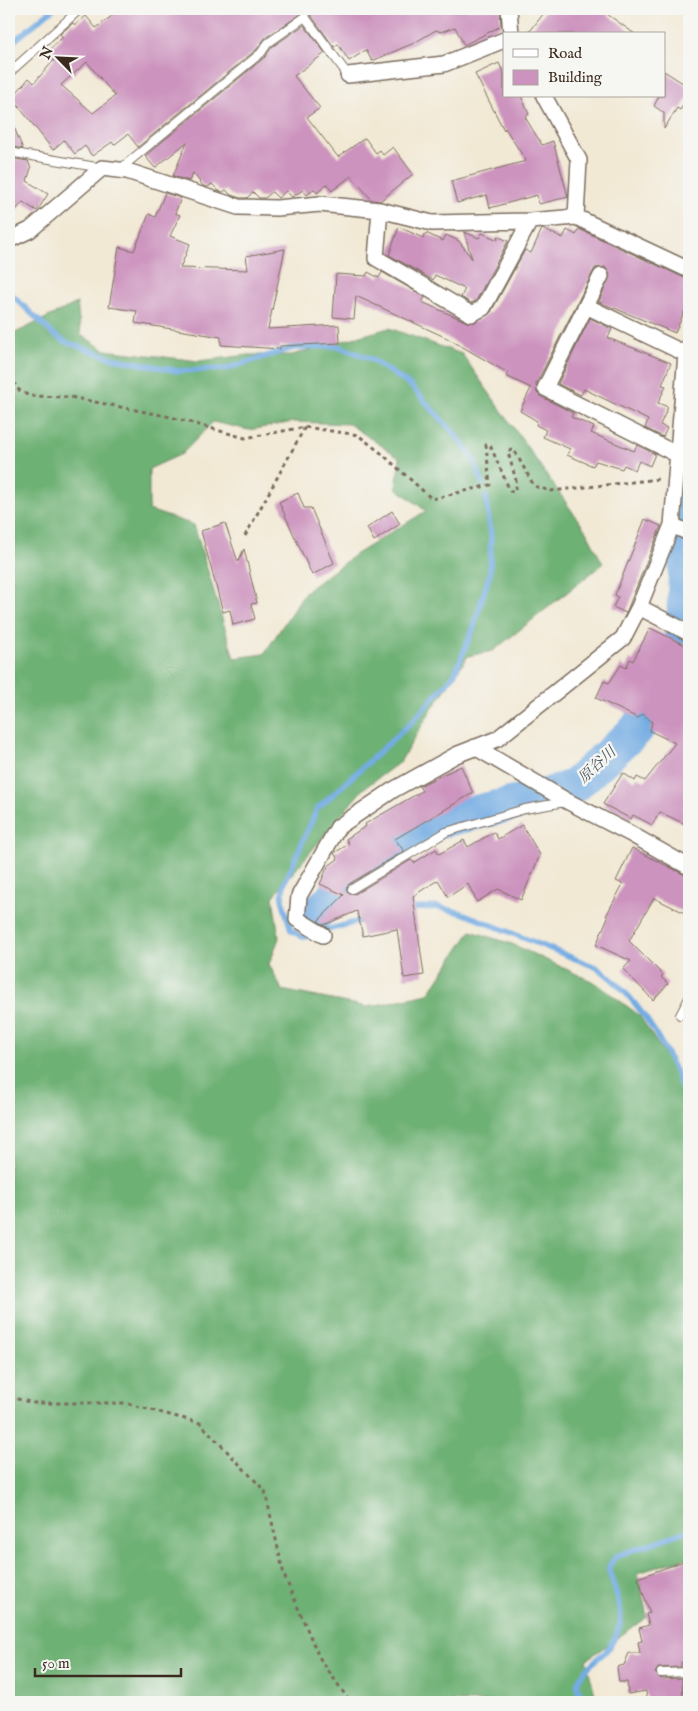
<svg xmlns="http://www.w3.org/2000/svg" width="698" height="1711" font-family="'IM FELL English','Noto Serif JP',serif">
  <rect width="100%" height="100%" fill="#f6f6f2"/>
  <filter id="ink" filterUnits="userSpaceOnUse"><feTurbulence type="fractalNoise" baseFrequency=".02" numOctaves="2"/><feDisplacementMap in="SourceGraphic" scale="10" xChannelSelector="R" yChannelSelector="G"/><feConvolveMatrix kernelMatrix="1 2 1 2 8 2 1 2 1" color-interpolation-filters="sRGB"/></filter>
  <filter id="wash" filterUnits="userSpaceOnUse"><feTurbulence type="fractalNoise" baseFrequency=".0096" numOctaves="4" result="noise"/><feDisplacementMap in="SourceGraphic" scale="20" xChannelSelector="R" yChannelSelector="G"/><feGaussianBlur stdDeviation="1.12" result="paint"/><feColorMatrix in="noise" values="0 0 0 0 0 0 0 0 0 0 0 0 0 0 0 0 0 1.4 0 .05"/><feComposite in="paint" operator="in"/></filter>
  <g filter="url(#wash)">
    <rect width="100%" height="100%" fill="#f2e9d5"/>
    <path fill="#6eb175" stroke="#546e4a" fill-rule="evenodd" d="M 77,303 L 81,335 L 105,350 L 199,361 L 248,355 L 292,355 L 389,328 L 462,354 L 588,534 L 603,564 L 493,651 L 468,656 L 430,712 L 400,762 L 363,789 L 273,897 L 279,938 L 269,964 L 282,990 L 367,1007 L 428,994 L 471,931 L 512,944 L 596,983 L 639,1015 L 689,1093 L 689,1557 L 638,1573 L 647,1617 L 586,1660 L 597,1702 L 9,1702 L 9,336 ZM 213,422 L 249,430 L 294,422 L 349,424 L 400,458 L 396,488 L 426,511 L 356,554 L 305,592 L 264,654 L 234,658 L 194,525 L 149,510 L 149,469 L 182,454 Z"/>
    <g fill="none" stroke-linecap="round" stroke-linejoin="round">
      <path stroke="#73ace3" stroke-width="5.5" d="M 9,45 L 53,9
        M 9,292 L 53,334 L 66,342 L 112,358 L 178,371 L 225,369 L 293,348 L 338,346 L 371,359 L 411,386 L 462,442 L 475,462 L 482,483
        M 407,909 L 437,907 L 462,913 L 598,968 C 642,1000 676,1060 689,1112
        M 323,931 L 367,919
        M 314,934 L 302,937 L 291,930 L 282,899 L 284,884 L 317,809 L 411,723 L 454,675 L 473,629 L 490,573 L 491,535 L 486,496
        M 592,1702 C 558,1686 592,1665 606,1651 C 610,1647 613,1641 616,1635 C 626,1616 618,1599 612,1580 C 611,1577 608,1572 609,1569 C 609,1564 614,1560 616,1556 L 689,1530"/>
      <path stroke="#73ace3" stroke-width="35" d="M 313,916 L 381,855 L 439,821 L 538,798 L 574,786 L 636,730 L 649,710 L 681,643 L 684,617 L 689,465"/>
    </g>
    <g id="blocks">
      <path fill="#cc93be" fill-rule="evenodd" d="M 121,9 L 500,9 L 501,26 L 464,45 L 455,27 L 441,32 L 436,30 L 414,43 L 372,61 L 366,50 L 349,61 L 338,44 L 334,47 L 310,14 L 304,12 L 265,38 L 257,49 L 138,147 L 128,134 L 114,145 L 112,142 L 92,156 L 85,146 L 75,154 L 64,140 L 53,150 L 12,98 L 29,78 L 34,83 L 55,59 L 48,51 L 63,37 L 60,34 L 73,23 L 75,25 L 86,16 L 96,28 ZM 87,62 L 115,96 L 93,113 L 61,85 Z
        M 547,9 L 600,9 L 635,34 L 528,34 Z
        M 304,25 L 325,53 L 294,76 L 320,108 L 307,117 L 338,157 L 365,138 L 376,153 L 380,150 L 383,155 L 393,147 L 413,174 L 380,201 L 372,200 L 351,176 L 332,191 L 327,184 L 317,193 L 314,189 L 307,195 L 303,190 L 292,197 L 286,191 L 278,198 L 272,192 L 265,198 L 259,198 L 253,192 L 247,198 L 240,198 L 231,195 L 226,190 L 223,192 L 219,191 L 212,184 L 208,187 L 203,186 L 193,173 L 189,181 L 173,176 L 187,142 L 155,168 L 145,156 L 265,57 L 272,47 Z
        M 499,63 L 504,74 L 504,96 L 521,96 L 529,114 L 525,117 L 542,145 L 553,141 L 568,197 L 539,204 L 537,195 L 490,208 L 487,195 L 457,203 L 451,181 L 526,161 L 505,128 L 504,130 L 475,74 Z
        M 664,71 L 689,87 L 689,96 L 680,110 L 677,108 L 664,129 L 664,113 L 654,106 L 659,96 L 664,96 Z
        M 9,115 L 23,149 L 9,146 Z
        M 9,158 L 28,161 L 31,168 L 27,181 L 48,194 L 37,211 L 23,202 L 9,218 Z
        M 165,193 L 181,198 L 175,213 L 180,215 L 170,236 L 190,244 L 180,268 L 248,270 L 246,256 L 285,249 L 268,329 L 339,325 L 340,343 L 280,346 L 280,349 L 221,345 L 221,337 L 135,323 L 137,311 L 109,307 L 119,247 L 134,251 L 149,214 L 155,217 Z
        M 399,227 L 423,238 L 426,233 L 443,241 L 446,235 L 459,241 L 472,259 L 464,232 L 479,238 L 482,233 L 498,240 L 497,236 L 508,241 L 476,301 L 471,303 L 461,297 L 465,289 L 435,275 L 433,280 L 389,255 Z
        M 542,229 L 563,238 L 567,230 L 576,235 L 579,229 L 689,280 L 689,301 L 675,333 L 599,302 L 610,275 L 605,267 L 595,268 L 536,384 L 537,393 L 540,396 L 573,413 L 571,417 L 594,427 L 591,433 L 634,451 L 637,445 L 655,454 L 650,466 L 639,461 L 635,470 L 624,465 L 622,469 L 596,461 L 593,466 L 567,455 L 570,449 L 543,437 L 546,430 L 536,425 L 537,421 L 520,411 L 531,388 L 506,376 L 508,373 L 447,338 L 356,296 L 354,319 L 333,317 L 336,274 L 366,276 L 368,272 L 379,278 L 382,272 L 425,297 L 422,302 L 467,322 L 475,322 L 491,312 L 525,250 L 531,253 Z
        M 590,318 L 612,329 L 608,338 L 671,363 L 662,385 L 666,386 L 658,403 L 668,407 L 660,425 L 667,428 L 663,437 L 645,428 L 648,420 L 584,389 L 581,395 L 558,384 Z
        M 298,493 L 304,508 L 311,508 L 334,563 L 312,575 L 279,502 Z
        M 392,511 L 400,524 L 374,541 L 367,528 Z
        M 645,519 L 661,526 L 626,613 L 613,607 L 618,597 L 615,595 Z
        M 225,523 L 238,562 L 244,549 L 257,603 L 251,604 L 255,619 L 233,625 L 230,610 L 223,612 L 201,531 Z
        M 650,628 L 689,647 L 689,826 L 660,812 L 652,825 L 633,815 L 631,819 L 603,804 L 623,773 L 635,781 L 637,777 L 645,781 L 675,743 L 650,731 L 652,722 L 643,714 L 638,718 L 596,698 L 604,681 L 609,683 L 621,665 L 626,668 L 630,659 L 633,661 Z
        M 461,766 L 473,793 L 395,839 L 404,851 L 349,884 L 346,889 L 348,892 L 355,894 L 411,860 L 414,863 L 436,849 L 439,854 L 464,840 L 468,847 L 494,832 L 498,839 L 522,825 L 540,855 L 521,900 L 498,889 L 477,902 L 468,884 L 448,897 L 438,880 L 413,896 L 424,975 L 404,978 L 397,929 L 363,936 L 357,911 L 324,925 L 318,921 L 344,895 L 320,884 L 328,866 L 338,859 L 334,853 L 349,844 L 346,839 L 366,826 L 365,824 L 422,791 L 419,786 Z
        M 632,848 L 689,877 L 689,915 L 654,898 L 629,941 L 663,975 L 661,977 L 668,984 L 653,1000 L 623,969 L 631,961 L 596,945 L 608,917 L 606,916 L 623,884 L 616,881 Z
        M 689,1559 L 689,1625 L 685,1627 L 688,1662 L 681,1662 L 681,1667 L 658,1668 L 655,1673 L 661,1679 L 682,1678 L 683,1702 L 647,1701 L 646,1691 L 628,1694 L 627,1682 L 619,1682 L 617,1667 L 624,1665 L 629,1653 L 640,1653 L 638,1642 L 642,1641 L 639,1628 L 649,1625 L 646,1614 L 650,1613 L 638,1578 Z"/>
    </g>
  </g>
  <g filter="url(#ink)">
    <use href="#blocks" fill-opacity="0" stroke="#7b6d5e" stroke-width="1"/>
    <g fill="none" stroke-linecap="round" stroke-linejoin="round">
      <defs>
        <path id="lane" d="M 9,73 L 80,9
          M 9,152 L 102,168
          M 120,169 L 261,53 L 268,43 L 305,17 L 348,75
          M 679,447 L 689,452
          M 352,889 L 446,832 L 525,809 L 565,802
          M 680,1015 L 689,998
          M 661,1673 L 689,1672"/>
        <path id="street" d="M 509,9 L 511,34
          M 348,75 L 444,64 L 504,40
          M 380,210 L 376,258 L 471,314 L 483,308 L 530,221
          M 576,217 L 689,270
          M 9,240 L 30,230 L 102,168 L 127,171 L 238,207 L 277,208 L 320,204 L 380,210 L 432,223 L 530,221 L 576,217 L 579,160 L 544,96
          M 586,306 L 601,276
          M 678,455 L 545,388 L 586,306 L 686,354
          M 672,525 L 689,533
          M 639,607 L 689,633
          M 475,747 L 567,801 L 629,833 L 689,867
          M 323,935 L 297,919 L 299,896 L 338,827 L 393,790 L 456,755 L 497,739 L 623,638 L 639,607 L 672,525 L 686,354 L 689,346"/>
      </defs>
      <use href="#lane" stroke="#7b6d5e" stroke-width="10"/>
      <use href="#street" stroke="#7b6d5e" stroke-width="18"/>
      <path stroke="#7b6d5e" stroke-width="3" stroke-dasharray="4 4" stroke-linecap="butt" d="M 9,375 L 19,390 L 29,396 L 70,397 L 171,417 L 245,438 L 305,427 L 358,435 L 381,453 L 432,499 L 490,485 L 486,445 L 490,445 L 510,491 L 514,492 L 517,484 L 508,452 L 511,450 L 514,450 L 534,486 L 551,491 L 659,479
        M 245,536 L 305,427
        M 9,1397 L 34,1403 L 125,1403 L 200,1423 L 265,1491 L 284,1575 L 319,1657 L 350,1702"/>
      <use href="#lane" stroke="#fff" stroke-width="8"/>
      <use href="#street" stroke="#fff" stroke-width="15"/>
    </g>
  </g>
  <g text-anchor="middle" dominant-baseline="central" stroke-width="4.5" stroke-linejoin="round" paint-order="stroke">
    <g font-size="15" font-style="italic" fill="#4f5863" stroke="#f6f6f2">
      <text transform="translate(597 765) rotate(-43)">原谷川</text>
    </g>
  </g>
  <rect width="698" height="1711" fill="none" stroke="#f6f6f2" stroke-width="30"/>
  <rect x="503" y="32" width="162" height="65" fill="#f6f6f2" stroke="#aba49d"/>
  <rect x="513" y="49" width="25" height="8" fill="#ffffff" stroke="#aba49d"/>
  <text x="548" y="58" font-size="15" fill="#3b2a1e">Road</text>
  <rect x="513" y="70" width="25" height="15" fill="#cc93be" stroke="#aba49d"/>
  <text x="548" y="82" font-size="15" fill="#3b2a1e">Building</text>
  <g transform="translate(58 58) rotate(294)" stroke="#f6f6f2" stroke-width="4" paint-order="stroke">
  <path d="M0-4L9 19L0 12L-9 19Z" fill="#3b2a1e"/>
  <text y="-8" font-size="14" font-weight="bold" text-anchor="middle" fill="#3b2a1e">N</text>
  </g>
  <path d="M35 1668v8h146v-8" fill="none" stroke="#3b2a1e" stroke-width="2.5"/>
  <text x="42" y="1668" font-size="15" fill="#3b2a1e" stroke="#f6f6f2" stroke-width="4" paint-order="stroke">50 m</text>
</svg>
